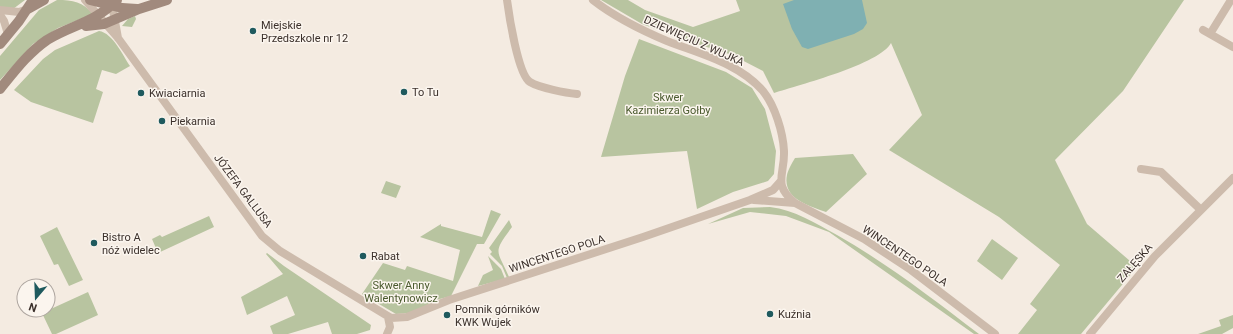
<svg xmlns="http://www.w3.org/2000/svg" width="1233" height="334" font-family="Roboto,sans-serif">
  <rect width="100%" height="100%" fill="#f4ebe1"/>
  <path fill="#b8c4a0" d="M 0,0 L 25,0 L 13,9 L 0,8 Z
    M 57,0 C 73,0 83,2 93,14 L 58,28 L 33,44 L 0,80 L 0,56 L 39,10 Z
    M 601,0 L 628,0 L 645,10 L 693,27 L 740,11 L 736,0 L 1184,0 L 1123,91 L 1055,160 L 1087,224 L 1137,267 L 1081,334 L 1018,334 L 1037,310 L 1030,304 L 1060,265 L 999,217 L 889,150 L 922,115 L 891,43 C 880,64 799,85 774,93 L 763,71 L 732,55 L 691,42 L 642,24 Z
    M 135,16 L 136,19 L 132,27 L 122,26 L 128,19 Z
    M 99,31 C 113,33 123,56 130,66 L 116,74 L 102,70 L 96,89 L 103,92 L 93,123 L 31,102 L 14,90 L 43,59 L 55,50 Z
    M 639,39 L 726,72 L 752,88 L 765,109 L 776,151 L 774,174 L 768,181 L 733,192 L 697,209 L 687,151 L 601,157 L 625,76 Z
    M 853,154 L 867,174 L 826,212 C 810,206 782,199 787,175 C 788,170 792,163 795,158 Z
    M 386,181 L 401,186 L 396,198 L 381,193 Z
    M 770,207 C 795,210 815,223 837,235 C 888,264 933,299 979,334 L 974,334 L 829,232 L 786,216 L 750,212 L 708,224 L 743,208 Z
    M 491,210 L 501,214 L 484,244 L 477,244 L 451,296 L 432,301 L 433,304 L 410,313 L 396,314 L 362,294 L 383,263 L 405,270 L 407,266 L 453,281 L 460,250 L 420,237 L 441,224 L 441,226 L 482,237 Z
    M 209,216 L 214,227 L 158,253 L 152,239 L 160,235 L 162,237 Z
    M 509,220 L 512,227 C 492,254 497,249 509,277 L 507,278 L 502,266 L 490,254 L 492,252 L 489,248 Z
    M 57,227 L 83,280 L 69,286 L 58,264 L 54,265 L 40,236 Z
    M 992,239 L 1018,258 L 1002,280 L 977,261 Z
    M 267,253 L 284,266 L 371,325 L 370,330 L 357,334 L 332,334 L 328,322 L 288,334 L 273,334 L 270,326 L 295,315 L 287,296 L 247,315 L 241,297 L 283,274 L 266,254 Z
    M 488,256 L 501,269 L 505,279 L 478,286 L 483,275 L 493,270 Z
    M 88,292 L 98,315 L 56,334 L 52,334 L 42,313 Z
    M 1233,315 L 1233,328 L 1222,334 L 1198,334 L 1221,326 L 1219,320 Z"/>
  <path fill="#7fb0b2" d="M 794,0 L 862,0 L 867,23 L 863,29 L 854,34 L 808,49 L 802,47 L 792,29 L 783,4 Z"/>
  <g fill="none" stroke-linecap="round" stroke-linejoin="round">
    <path stroke="#cdbbac" stroke-width="8" d="M 85,0 L 118,38 L 262,236 L 280,251 L 391,318 L 407,317 L 449,300 L 643,237 L 750,200 L 773,190 L 781,181
      M 507,0 C 509,15 518,75 530,82 C 540,88 566,93 577,94
      M 593,0 C 616,18 641,30 667,41 C 700,54 739,63 763,91 C 775,106 783,132 784,151 C 785,175 772,184 795,203
      M 112,5 L 118,38
      M 0,10 L 19,12 L 28,9
      M 0,15 L 4,21 L 8,34
      M 1203,30 L 1233,47
      M 1210,34 L 1231,0
      M 1141,169 L 1161,172 L 1201,210
      M 754,200 L 795,203 L 864,239 L 911,270 L 995,334
      M 387,334 L 390,327 L 388,317
      M 1090,334 L 1155,256 L 1233,178"/>
    <path stroke="#a18a7d" stroke-width="10" d="M 90,0 L 122,8 L 137,9
      M 28,9 L 44,0
      M 86,26 L 104,24 L 139,9 L 167,0
      M 0,44 L 19,21 L 33,0
      M 0,89 C 14,72 28,53 47,40 C 73,24 93,24 117,0"/>
  </g>
  <g fill="#1f5a5e" stroke="#fbf5ee" stroke-width="1.5">
    <circle cx="253" cy="31" r="4"/>
    <circle cx="404" cy="92" r="4"/>
    <circle cx="141" cy="93" r="4"/>
    <circle cx="162" cy="121" r="4"/>
    <circle cx="94" cy="243" r="4"/>
    <circle cx="363" cy="256" r="4"/>
    <circle cx="770" cy="314" r="4"/>
    <circle cx="447" cy="315" r="4"/>
  </g>
  <g text-anchor="middle" dominant-baseline="central" stroke-width="3" stroke-linejoin="round" paint-order="stroke">
    <g font-size="11" fill="#3b302b" stroke="#fbf5ee" text-anchor="start">
      <text x="261" y="25">Miejskie<tspan x="261" dy="13">Przedszkole nr 12</tspan></text>
      <text x="412" y="92">To Tu</text>
      <text x="149" y="93">Kwiaciarnia</text>
      <text x="170" y="121">Piekarnia</text>
      <text x="102" y="237">Bistro A<tspan x="102" dy="13">nóż widelec</tspan></text>
      <text x="371" y="256">Rabat</text>
      <text x="455" y="309">Pomnik górników<tspan x="455" dy="13">KWK Wujek</tspan></text>
      <text x="778" y="314">Kuźnia</text>
    </g>
    <g font-size="11" fill="#3b302b" stroke="#fbf5ee">
      <text transform="translate(694 41) rotate(24)">DZIEWIĘCIU Z WUJKA</text>
      <text transform="translate(243 191) rotate(53)">JÓZEFA GALLUSA</text>
      <text transform="translate(557 254) rotate(-18)">WINCENTEGO POLA</text>
      <text transform="translate(905 256) rotate(34)">WINCENTEGO POLA</text>
      <text transform="translate(1135 263) rotate(-49)">ZAŁĘSKA</text>
    </g>
    <g font-size="11" fill="#4a5a2e" stroke="#fbf5ee">
      <text x="668" y="97">Skwer<tspan x="668" dy="13">Kazimierza Gołby</tspan></text>
      <text x="401" y="285">Skwer Anny<tspan x="401" dy="13">Walentynowicz</tspan></text>
    </g>
  </g>
  <g transform="translate(36 298) rotate(199)"><circle r="19" fill="#fbf5ee" stroke="#aea6a0"/>
  <path d="M0-3L7 15L0 10L-7 15Z" fill="#1f5a5e"/>
  <text y="-6" font-size="11" font-weight="bold" text-anchor="middle" fill="#3b302b">N</text>
  </g>
</svg>
